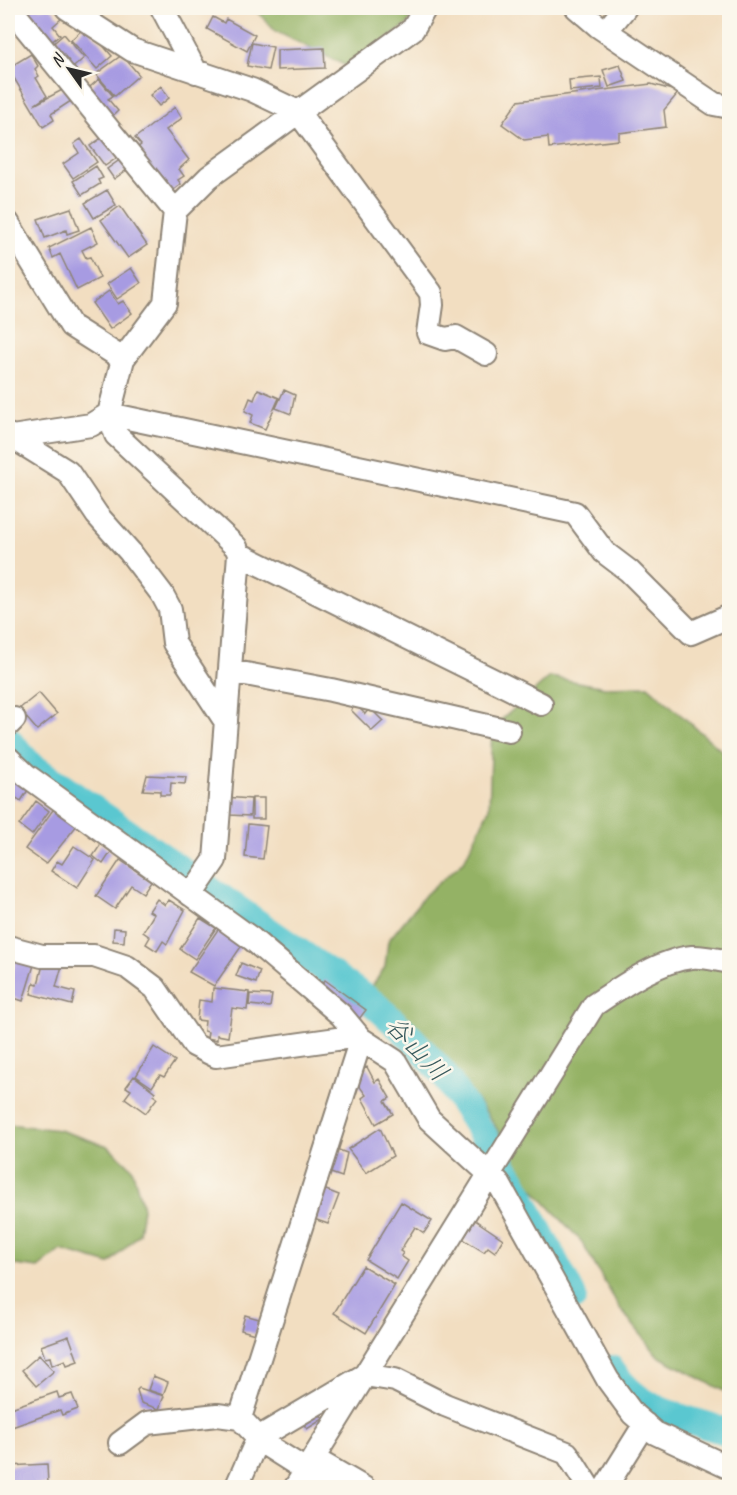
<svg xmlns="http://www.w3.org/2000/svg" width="737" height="1495" font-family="Caveat,'Klee One',sans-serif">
  <rect width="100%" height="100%" fill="#fbf7ec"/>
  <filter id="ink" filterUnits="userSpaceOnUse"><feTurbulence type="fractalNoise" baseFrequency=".0167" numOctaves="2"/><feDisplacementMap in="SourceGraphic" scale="12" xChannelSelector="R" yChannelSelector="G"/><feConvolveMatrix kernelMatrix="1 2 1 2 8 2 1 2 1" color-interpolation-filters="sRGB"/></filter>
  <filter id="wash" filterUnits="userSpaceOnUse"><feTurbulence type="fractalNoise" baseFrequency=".008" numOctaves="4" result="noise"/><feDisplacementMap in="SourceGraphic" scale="24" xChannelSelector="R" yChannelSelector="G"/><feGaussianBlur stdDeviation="1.35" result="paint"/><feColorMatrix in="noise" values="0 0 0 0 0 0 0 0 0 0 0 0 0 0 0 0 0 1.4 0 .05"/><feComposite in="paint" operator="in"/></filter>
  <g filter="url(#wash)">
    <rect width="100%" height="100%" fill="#f2dec1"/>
    <path fill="#94b265" stroke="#606e48" stroke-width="1.5" d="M 254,8 L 418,8 L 407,25 L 348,67 L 275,31 Z
      M 550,677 L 605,687 L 648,686 L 723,752 L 730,769 L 729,1394 L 658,1356 L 619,1307 L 581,1241 L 531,1187 L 491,1119 L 460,1078 L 425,1034 L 369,991 L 385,967 L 388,941 L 426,894 L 464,861 L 489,809 L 492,728 Z
      M 8,1124 L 59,1130 L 108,1146 L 132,1168 L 143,1208 L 139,1234 L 109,1264 L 61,1250 L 38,1268 L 8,1264 Z"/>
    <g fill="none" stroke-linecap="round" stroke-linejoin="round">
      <path stroke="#5ac7d0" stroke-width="28" d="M 8,740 L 30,765 L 374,1004 L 408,1035 L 443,1073 L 513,1181 L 573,1297
        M 611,1369 C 640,1415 684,1416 730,1433"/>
    </g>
    <g id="blocks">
      <path fill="#a79be2" d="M 31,8 L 51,8 L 61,19 L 53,26 L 60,35 L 46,46 L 21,16 Z
        M 213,17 L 224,23 L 226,19 L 255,35 L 247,51 L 207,29 Z
        M 86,26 L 112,56 L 97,69 L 71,40 Z
        M 64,34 L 84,58 L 67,73 L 47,49 Z
        M 252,43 L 273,47 L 268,70 L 247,66 Z
        M 324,48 L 325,68 L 277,70 L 277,50 Z
        M 31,54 L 38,66 L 35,69 L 39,76 L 36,78 L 47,96 L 34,105 L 66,88 L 74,99 L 51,114 L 54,120 L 43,127 L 8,68 Z
        M 122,55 L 139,75 L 115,96 L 96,74 Z
        M 620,65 L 626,81 L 609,87 L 603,70 Z
        M 601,77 L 602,88 L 570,91 L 569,80 Z
        M 99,79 L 113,96 L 108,99 L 118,111 L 107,121 L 83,93 Z
        M 651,84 L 679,92 L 664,110 L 666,127 L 619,133 L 619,140 L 549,148 L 548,137 L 524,140 L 502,124 L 518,101 Z
        M 161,86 L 169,98 L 159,106 L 150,95 Z
        M 175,107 L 182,118 L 166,130 L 189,160 L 179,169 L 184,176 L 178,180 L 181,184 L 166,196 L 132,152 L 141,145 L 135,138 Z
        M 103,137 L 118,157 L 105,166 L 90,146 Z
        M 81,139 L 97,162 L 73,178 L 63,164 L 79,153 L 74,144 Z
        M 121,159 L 128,169 L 114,179 L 107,169 Z
        M 96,166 L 103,178 L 98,180 L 100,184 L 82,195 L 73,181 Z
        M 107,190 L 116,205 L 94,218 L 85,203 Z
        M 120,206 L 147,245 L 128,258 L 101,220 Z
        M 71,208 L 79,230 L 67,234 L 66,230 L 45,238 L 38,219 Z
        M 91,227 L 98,242 L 82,250 L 86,258 L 90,257 L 100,278 L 77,290 L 60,254 L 53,258 L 49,248 Z
        M 131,268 L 141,283 L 117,299 L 107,284 Z
        M 109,291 L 118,304 L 123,301 L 132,313 L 110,329 L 92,303 Z
        M 258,389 L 279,398 L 265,429 L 250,423 L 253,415 L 245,411 L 250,398 L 254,400 Z
        M 284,390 L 295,395 L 291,414 L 276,408 Z
        M 39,693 L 57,714 L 37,730 L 19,709 Z
        M 356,705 L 365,714 L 370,708 L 383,721 L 372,731 L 351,710 Z
        M 8,772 L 30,787 L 21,801 L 13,796 L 8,805 Z
        M 147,775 L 186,777 L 185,784 L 171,783 L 170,795 L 160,795 L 160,791 L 143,790 Z
        M 224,797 L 251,799 L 250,816 L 229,815 Z
        M 252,798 L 264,798 L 264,819 L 252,819 Z
        M 36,801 L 49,811 L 32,835 L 19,825 Z
        M 55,807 L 78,824 L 46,864 L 25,849 Z
        M 248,824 L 267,826 L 263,859 L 245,857 Z
        M 101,844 L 111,852 L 103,864 L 93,856 Z
        M 74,846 L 95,860 L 77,888 L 51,871 L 57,861 L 62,864 Z
        M 120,860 L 151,881 L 143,893 L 131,885 L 115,909 L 96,896 Z
        M 157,899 L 165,905 L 169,900 L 185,910 L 167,944 L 163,941 L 157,951 L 146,944 L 150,937 L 143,932 L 154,914 L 149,911 Z
        M 200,918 L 216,928 L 195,959 L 180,949 Z
        M 221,925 L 245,941 L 214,986 L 189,972 Z
        M 114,928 L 125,929 L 124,942 L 113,941 Z
        M 16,959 L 34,965 L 23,1001 L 8,996 L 8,986 Z
        M 44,961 L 62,966 L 56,987 L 75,992 L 72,1005 L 31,994 L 34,983 L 38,984 Z
        M 241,963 L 260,971 L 256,983 L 236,976 Z
        M 325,980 L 366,1010 L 359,1019 L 318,989 Z
        M 213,988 L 249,992 L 247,1010 L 232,1008 L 228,1037 L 217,1035 L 217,1040 L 207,1038 L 208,1032 L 204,1031 L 205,1021 L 197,1020 L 199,1000 L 212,1002 Z
        M 250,994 L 272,995 L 270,1007 L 249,1005 Z
        M 154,1047 L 175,1061 L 164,1077 L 160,1075 L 152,1087 L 136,1076 Z
        M 367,1067 L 375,1082 L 379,1079 L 390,1098 L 385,1101 L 393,1114 L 376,1124 L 362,1098 L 366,1095 L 352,1076 Z
        M 134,1076 L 155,1092 L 153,1095 L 157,1098 L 146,1113 L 125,1098 L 131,1090 L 126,1087 Z
        M 380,1128 L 393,1156 L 366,1173 L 348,1149 Z
        M 333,1148 L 347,1153 L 342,1177 L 325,1171 Z
        M 318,1187 L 339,1195 L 328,1224 L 314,1219 Z
        M 401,1202 L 432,1221 L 424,1233 L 415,1227 L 400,1251 L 403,1253 L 401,1256 L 408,1261 L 397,1279 L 366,1260 Z
        M 475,1220 L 503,1239 L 495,1252 L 488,1247 L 484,1252 L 463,1239 Z
        M 363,1266 L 395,1285 L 366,1333 L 334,1313 Z
        M 245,1315 L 259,1319 L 255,1334 L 241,1330 Z
        M 69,1336 L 78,1361 L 67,1365 L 65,1360 L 52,1365 L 50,1357 L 45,1358 L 41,1346 Z
        M 39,1355 L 54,1371 L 36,1386 L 22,1370 Z
        M 153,1376 L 168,1382 L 163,1395 L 148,1390 Z
        M 139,1388 L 164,1396 L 159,1409 L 141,1403 L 137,1390 Z
        M 57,1392 L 59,1398 L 72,1394 L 78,1409 L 62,1415 L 60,1410 L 12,1427 L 8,1409 Z
        M 317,1410 L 323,1419 L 307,1429 L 301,1420 Z
        M 47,1464 L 48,1484 L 8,1486 L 8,1466 Z"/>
    </g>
  </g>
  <g filter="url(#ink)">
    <use href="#blocks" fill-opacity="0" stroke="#8e8476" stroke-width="1.5"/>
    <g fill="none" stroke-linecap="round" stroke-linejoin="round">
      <defs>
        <path id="minor" d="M 10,8 L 175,211
          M 67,8 L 132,50 L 252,90 L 298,112 L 431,293 L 432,305 L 428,333 L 445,339 L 456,337 L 486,354
          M 162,8 L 196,72
          M 577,8 L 598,26 L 714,104 L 730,107
          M 606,31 L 625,8
          M 8,223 L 71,326 L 123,359
          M 8,435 L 12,437 L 91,425 L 109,414 L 575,513 L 604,552 L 629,571 L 691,633 L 730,616
          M 12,437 L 68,472 L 97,515 L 130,552 L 162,594 L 170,609 L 174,643 L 226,722
          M 239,554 L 541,704
          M 230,671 L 331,690 L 509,731
          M 8,725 L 14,719
          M 8,758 L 26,775 L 252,939 L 341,1015 L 361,1039 L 395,1061 L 429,1119 L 498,1182 L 608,1380 L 633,1414 L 655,1433 L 730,1468
          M 191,895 L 215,860 L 239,554 L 236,547 L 116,435 L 109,414 L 123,359 L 165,303 L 175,211 L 209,177 L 413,29 L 425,8
          M 8,947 L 42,956 L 94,956 L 127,967 L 155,988 L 194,1045 L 216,1056 L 358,1036
          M 120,1443 L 147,1423 L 217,1415 L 240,1418
          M 321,1463 L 364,1488
          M 236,1488 L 258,1438 L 365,1375 L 395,1380 L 445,1405 L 567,1453 L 589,1488
          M 295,1488 L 594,1005 C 621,987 659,960 692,957 C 703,956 718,960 730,962
          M 334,1488 L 263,1443 L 240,1418 L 361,1039
          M 605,1488 L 645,1424"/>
      </defs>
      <use href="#minor" stroke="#8e8476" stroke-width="26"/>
      <use href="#minor" stroke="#fff" stroke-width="22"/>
    </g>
  </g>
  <g text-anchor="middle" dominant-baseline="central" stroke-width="5" stroke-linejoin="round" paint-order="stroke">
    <g font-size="26" font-style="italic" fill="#395a5d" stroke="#fbf7ec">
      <text transform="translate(417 1049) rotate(47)">谷山川</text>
    </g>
  </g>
  <rect width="737" height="1495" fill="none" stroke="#fbf7ec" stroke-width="30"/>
  <g transform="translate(69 69) rotate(304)" stroke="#fbf7ec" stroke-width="4.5" paint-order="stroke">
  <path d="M0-4.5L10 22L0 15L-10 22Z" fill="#2b2b2b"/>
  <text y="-9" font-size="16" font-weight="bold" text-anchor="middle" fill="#2b2b2b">N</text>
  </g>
</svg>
